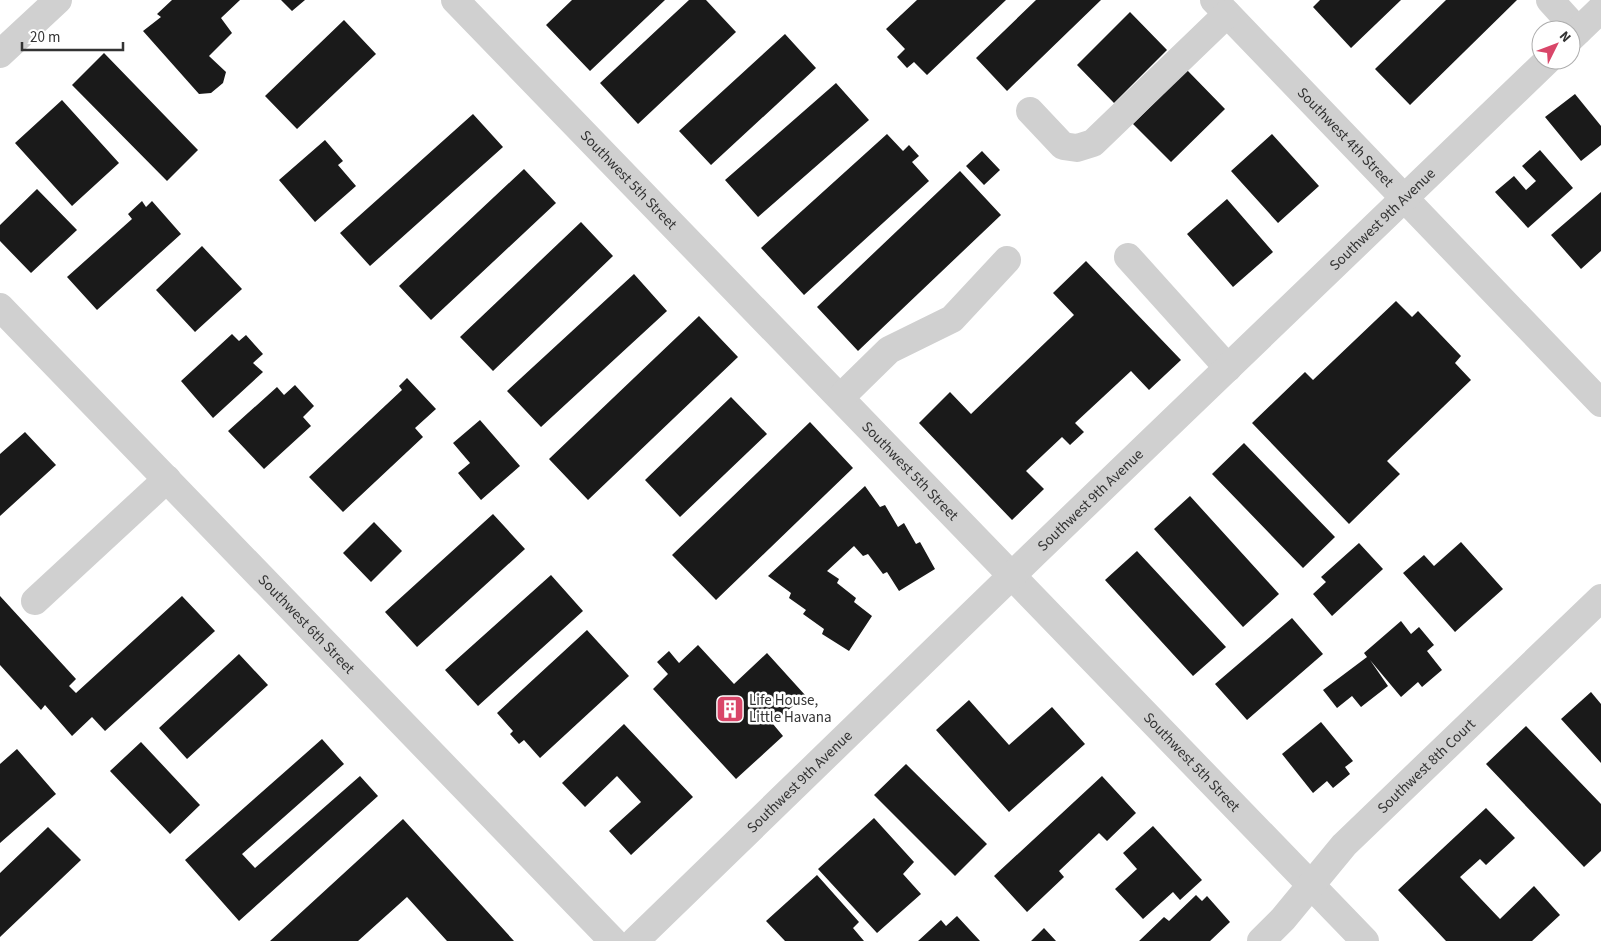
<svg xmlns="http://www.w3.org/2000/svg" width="1601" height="941" font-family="'Source Sans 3',sans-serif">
  <rect width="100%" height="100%" fill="#fff"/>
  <path fill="#1a1a1a" d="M 172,0 L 240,0 L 221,18 L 232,33 L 209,56 L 226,72 L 223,83 L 211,93 L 199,94 L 143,31 L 161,17 L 157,14 Z
    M 281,0 L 305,0 L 292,11 Z
    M 572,0 L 665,0 L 590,71 L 546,25 Z
    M 689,0 L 706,0 L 736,32 L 638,124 L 600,83 Z
    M 917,0 L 1006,0 L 927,75 L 914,62 L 907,68 L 897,57 L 905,49 L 886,29 Z
    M 1036,0 L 1101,0 L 1007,91 L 976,58 Z
    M 1320,0 L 1401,0 L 1351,48 L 1313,7 Z
    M 1446,0 L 1517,0 L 1410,105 L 1375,69 Z
    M 1130,12 L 1167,50 L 1114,103 L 1077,65 Z
    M 344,20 L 376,54 L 297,129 L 265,96 Z
    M 785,34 L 816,68 L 711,165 L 679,131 Z
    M 104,53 L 198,150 L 167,181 L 72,85 Z
    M 1187,70 L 1225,109 L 1171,162 L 1133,124 Z
    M 836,83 L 869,120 L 758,217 L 725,180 Z
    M 1575,94 L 1601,126 L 1601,145 L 1581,161 L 1545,117 Z
    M 62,100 L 119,163 L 72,206 L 15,143 Z
    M 473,114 L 503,147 L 370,266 L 340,233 Z
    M 887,134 L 903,151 L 909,145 L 919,156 L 912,162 L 929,181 L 804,295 L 761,248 Z
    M 1272,134 L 1319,186 L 1278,223 L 1231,171 Z
    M 325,140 L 343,161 L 338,165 L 356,186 L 315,222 L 279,180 Z
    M 1540,150 L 1573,188 L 1528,228 L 1495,192 L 1514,176 L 1526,190 L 1536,181 L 1522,166 Z
    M 982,151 L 1000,170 L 984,185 L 966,166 Z
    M 524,169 L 556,203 L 431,320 L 399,286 Z
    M 960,171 L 1001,215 L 858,351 L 817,307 Z
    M 37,189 L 77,230 L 31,273 L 0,241 L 0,225 Z
    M 1601,192 L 1601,251 L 1581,269 L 1551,235 Z
    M 1227,199 L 1273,252 L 1233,287 L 1187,234 Z
    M 142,201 L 146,207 L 152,201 L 181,234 L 97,310 L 67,277 L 132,219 L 128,214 Z
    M 581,222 L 613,256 L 493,371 L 460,337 Z
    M 202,246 L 242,289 L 195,332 L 156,290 Z
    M 1086,261 L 1181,360 L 1149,390 L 1131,371 L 1075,423 L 1084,432 L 1070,445 L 1062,437 L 1026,471 L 1044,489 L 1012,520 L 919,423 L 950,392 L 971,414 L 1074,315 L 1053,293 Z
    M 634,274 L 667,311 L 541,427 L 507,391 Z
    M 1396,301 L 1412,317 L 1418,311 L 1461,356 L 1455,363 L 1471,380 L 1387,461 L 1400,474 L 1349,524 L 1252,423 L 1305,372 L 1313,380 Z
    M 699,316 L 738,357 L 588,500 L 549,459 Z
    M 232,334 L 239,341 L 246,335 L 263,354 L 253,363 L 263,372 L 213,418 L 181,381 Z
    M 407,378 L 436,409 L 415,428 L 423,437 L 343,512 L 309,477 L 402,390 L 399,386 Z
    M 295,385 L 314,406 L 303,417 L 311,426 L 264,469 L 228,431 L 277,387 L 284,395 Z
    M 731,397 L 767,434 L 680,517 L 645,480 Z
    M 480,420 L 520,466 L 481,500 L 458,473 L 470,463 L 453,443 Z
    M 810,422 L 853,468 L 716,600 L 672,555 Z
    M 25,432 L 56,465 L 0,516 L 0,454 Z
    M 1244,443 L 1335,537 L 1303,568 L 1212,474 Z
    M 865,486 L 880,507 L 885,505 L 898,527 L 904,523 L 916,544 L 920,542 L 935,569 L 899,591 L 887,572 L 883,574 L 868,554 L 863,556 L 854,546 L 827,571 L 839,579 L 837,583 L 856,598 L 854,602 L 872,616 L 849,651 L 822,634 L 824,629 L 803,614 L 806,610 L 789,598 L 791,593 L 768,576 Z
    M 1190,496 L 1279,594 L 1243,627 L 1154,529 Z
    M 493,514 L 525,549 L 417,647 L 385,612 Z
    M 374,522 L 402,551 L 371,582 L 343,553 Z
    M 1461,542 L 1503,589 L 1455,632 L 1403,573 L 1424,555 L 1434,566 Z
    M 1359,543 L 1383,569 L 1332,616 L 1313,594 L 1326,582 L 1321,577 Z
    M 1137,551 L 1226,647 L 1193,676 L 1105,580 Z
    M 551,575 L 583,611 L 478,706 L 445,670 Z
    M 0,596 L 76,679 L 69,686 L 76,693 L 182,596 L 215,631 L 105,731 L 92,717 L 72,736 L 45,705 L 41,710 L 0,665 Z
    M 1292,618 L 1323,654 L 1247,720 L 1215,684 Z
    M 1401,621 L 1411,634 L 1419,627 L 1434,645 L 1427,651 L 1442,670 L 1422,687 L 1418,682 L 1401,697 L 1370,660 L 1388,686 L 1361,707 L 1352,696 L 1337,708 L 1323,690 L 1367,657 L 1364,653 Z
    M 587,630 L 629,676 L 540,758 L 524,740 L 519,744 L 510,734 L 513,731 L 497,713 Z
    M 698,645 L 734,684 L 767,653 L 805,695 L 773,724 L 783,736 L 736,779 L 653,689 L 668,674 L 657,662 L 669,651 L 679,663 Z
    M 239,654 L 268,685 L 187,759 L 159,728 Z
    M 1591,692 L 1601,704 L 1601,763 L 1561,719 Z
    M 969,700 L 1009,745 L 1052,707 L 1085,744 L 1009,812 L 936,730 Z
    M 1321,722 L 1353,761 L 1345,767 L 1350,774 L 1333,788 L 1327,781 L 1313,793 L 1282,754 Z
    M 624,724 L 693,797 L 631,855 L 609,831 L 641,802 L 617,776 L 585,807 L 562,783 Z
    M 1526,726 L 1601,804 L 1601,851 L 1584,867 L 1486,764 Z
    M 322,739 L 344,764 L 242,854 L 255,868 L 360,776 L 378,796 L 239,921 L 185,860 Z
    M 141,742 L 200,805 L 170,834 L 110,771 Z
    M 17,749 L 56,794 L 0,843 L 0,764 Z
    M 906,764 L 987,844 L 955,876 L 874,795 Z
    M 1102,776 L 1136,813 L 1107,841 L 1099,833 L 1059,871 L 1064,877 L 1027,912 L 994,876 Z
    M 1486,808 L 1515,838 L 1486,865 L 1480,859 L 1460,877 L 1500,919 L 1534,886 L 1560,915 L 1532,941 L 1446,941 L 1398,890 Z
    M 874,818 L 914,862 L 903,874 L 921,894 L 877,933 L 818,869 Z
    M 403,819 L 514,941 L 447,941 L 407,897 L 358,941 L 270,941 Z
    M 1153,826 L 1202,880 L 1180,900 L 1173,892 L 1143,919 L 1115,889 L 1137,869 L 1123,853 Z
    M 48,827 L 81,860 L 0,937 L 0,873 Z
    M 817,875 L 859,922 L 853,928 L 864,941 L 785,941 L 766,921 Z
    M 1196,895 L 1202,901 L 1207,896 L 1230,922 L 1210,941 L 1139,941 L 1164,917 L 1169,921 Z
    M 957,916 L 980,941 L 918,941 L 941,920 L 946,926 Z
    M 1044,928 L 1056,941 L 1031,941 Z"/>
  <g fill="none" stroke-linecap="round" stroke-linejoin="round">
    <g stroke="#d0d0d0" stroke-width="28">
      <path id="s1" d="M 455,0 L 1365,941"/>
      <path id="s2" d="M 1214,0 L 1601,403"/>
      <path d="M 1550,0 L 1578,31"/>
      <path d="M 1571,38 L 1601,9"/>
      <path d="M 0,54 L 58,0"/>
      <path d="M 1030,111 L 1063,146 L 1077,148 L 1093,143 L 1227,14"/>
      <path d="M 1128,257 L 1228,368"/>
      <path id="s3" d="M 0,307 L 613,941"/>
      <path d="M 841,397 L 889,350 L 952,319 L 1007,260"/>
      <path d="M 35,601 L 167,479"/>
      <path id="s4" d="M 635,941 L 1034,554 L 1548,60"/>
      <path id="s5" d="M 1261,941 L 1283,919 L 1344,845 L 1601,598"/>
    </g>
  </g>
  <defs>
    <symbol id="building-square" viewBox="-11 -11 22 22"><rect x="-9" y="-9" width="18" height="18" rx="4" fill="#d94669" stroke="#fff"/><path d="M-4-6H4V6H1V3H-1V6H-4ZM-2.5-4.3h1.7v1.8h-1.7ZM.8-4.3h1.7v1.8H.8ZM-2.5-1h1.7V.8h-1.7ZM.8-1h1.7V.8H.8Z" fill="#fff"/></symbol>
  </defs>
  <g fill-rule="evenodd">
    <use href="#building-square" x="714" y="693" width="32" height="32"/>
  </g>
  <g text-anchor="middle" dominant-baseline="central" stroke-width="5" stroke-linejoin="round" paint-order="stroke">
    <g font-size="15" fill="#333" stroke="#fff">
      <text stroke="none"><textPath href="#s2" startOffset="190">Southwest 4th Street</textPath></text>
      <text stroke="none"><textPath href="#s1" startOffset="250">Southwest 5th Street</textPath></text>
      <text stroke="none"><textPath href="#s4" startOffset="1039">Southwest 9th Avenue</textPath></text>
      <text stroke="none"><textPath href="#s1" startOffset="655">Southwest 5th Street</textPath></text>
      <text stroke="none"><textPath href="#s4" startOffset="634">Southwest 9th Avenue</textPath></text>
      <text stroke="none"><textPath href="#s3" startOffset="441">Southwest 6th Street</textPath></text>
      <text stroke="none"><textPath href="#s1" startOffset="1060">Southwest 5th Street</textPath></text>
      <text stroke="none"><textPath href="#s5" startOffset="241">Southwest 8th Court</textPath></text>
      <text stroke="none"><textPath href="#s4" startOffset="229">Southwest 9th Avenue</textPath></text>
    </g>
    <g font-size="15" fill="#333" stroke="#fff" text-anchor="start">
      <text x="749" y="700">Life House,<tspan x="749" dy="17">Little Havana</tspan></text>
    </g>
  </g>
  <g transform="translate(1556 45) rotate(48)"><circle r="24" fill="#ffffff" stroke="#adadad"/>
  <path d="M0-4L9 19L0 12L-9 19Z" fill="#d94669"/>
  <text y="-8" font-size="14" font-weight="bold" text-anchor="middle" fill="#333333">N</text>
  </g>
  <path d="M22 42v8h101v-8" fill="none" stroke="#333333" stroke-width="2.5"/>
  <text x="30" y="42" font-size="15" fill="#333333" stroke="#ffffff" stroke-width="4" paint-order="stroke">20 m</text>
</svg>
